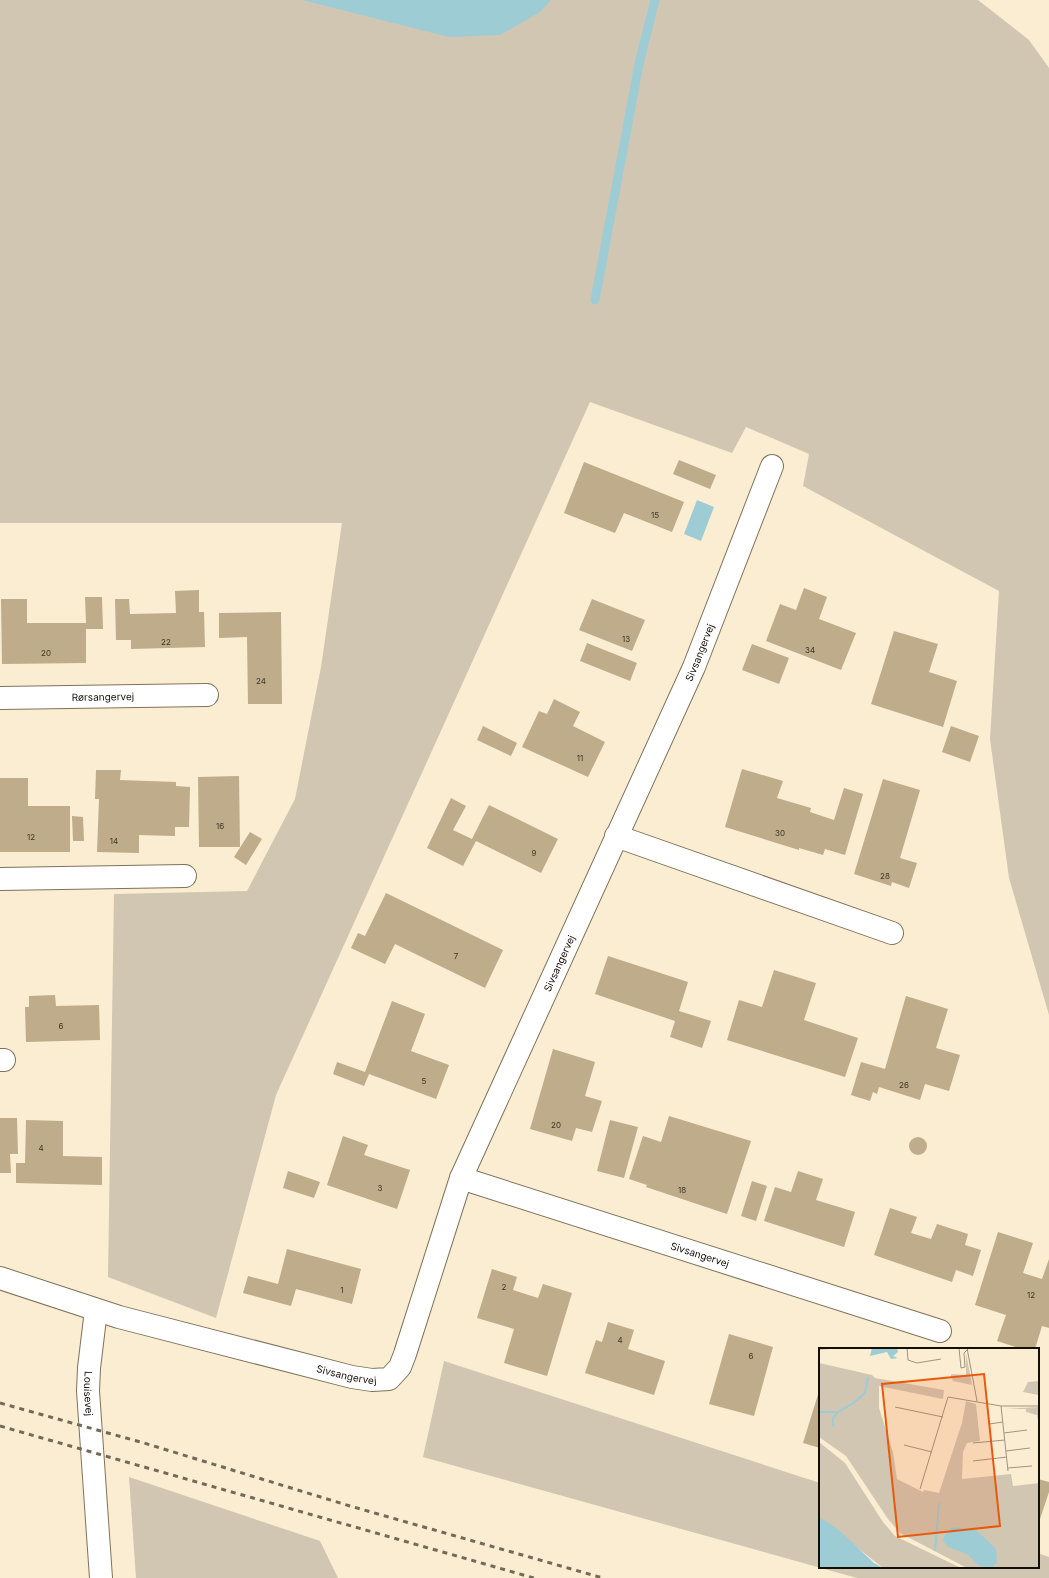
<svg xmlns="http://www.w3.org/2000/svg" width="1049" height="1578" font-family="Inter,sans-serif">
  <rect width="100%" height="100%" fill="#fbedd2"/>
  <path fill="#d1c6b2" d="M 0,0 L 978,0 L 1029,40 L 1049,68 L 1049,1015 L 1009,878 L 990,739 L 999,591 L 803,486 L 809,454 L 746,427 L 732,453 L 590,402 L 276,1095 L 216,1318 L 108,1277 L 114,894 L 247,891 L 295,799 L 321,667 L 342,523 L 0,523 Z
    M 444,1361 L 820,1483 L 820,1567 L 1038,1567 L 1038,1553 L 1049,1557 L 1049,1578 L 857,1578 L 423,1457 Z
    M 129,1477 L 320,1541 L 338,1578 L 136,1578 Z"/>
  <path fill="#9dccd5" d="M 302,0 L 551,0 L 540,12 L 500,35 L 449,37 Z
    M 697,500 L 714,507 L 701,541 L 684,534 Z"/>
  <g fill="none" stroke-linecap="round" stroke-linejoin="round">
    <path stroke="#9dccd5" stroke-width="9" d="M 595,300 L 639,64 L 655,0"/>
  </g>
  <path fill="#beac8a" d="M 679,460 L 716,475 L 710,489 L 673,474 Z
    M 584,462 L 684,502 L 672,532 L 624,513 L 615,533 L 564,513 Z
    M 804,588 L 827,597 L 819,619 L 856,633 L 841,670 L 766,641 L 780,604 L 796,610 Z
    M 199,590 L 199,612 L 204,612 L 205,647 L 131,649 L 131,640 L 116,640 L 115,599 L 129,599 L 130,614 L 176,613 L 175,591 Z
    M 85,597 L 102,597 L 103,629 L 86,629 L 86,663 L 2,664 L 1,599 L 27,599 L 27,623 L 86,623 Z
    M 592,599 L 645,620 L 632,651 L 579,630 Z
    M 281,612 L 282,704 L 248,704 L 247,637 L 219,638 L 219,613 Z
    M 894,631 L 938,644 L 929,672 L 957,681 L 943,727 L 871,704 Z
    M 587,643 L 637,663 L 630,681 L 580,661 Z
    M 752,644 L 789,658 L 779,684 L 742,670 Z
    M 554,699 L 580,712 L 573,726 L 605,742 L 588,777 L 522,747 L 539,711 L 547,714 Z
    M 483,726 L 517,743 L 511,756 L 477,740 Z
    M 951,726 L 979,736 L 970,762 L 942,752 Z
    M 742,769 L 783,781 L 777,798 L 811,808 L 810,812 L 834,820 L 844,788 L 863,794 L 845,855 L 825,849 L 823,855 L 799,848 L 799,850 L 725,827 Z
    M 96,770 L 121,770 L 120,780 L 176,782 L 176,786 L 190,787 L 189,827 L 175,827 L 175,836 L 139,835 L 139,853 L 97,852 L 99,799 L 95,799 Z
    M 239,776 L 240,847 L 199,847 L 198,777 Z
    M 0,778 L 28,778 L 28,806 L 70,806 L 70,852 L 0,852 Z
    M 883,779 L 920,790 L 900,858 L 917,863 L 909,888 L 892,882 L 891,886 L 854,874 Z
    M 451,798 L 466,806 L 453,830 L 472,839 L 489,805 L 558,839 L 541,873 L 476,841 L 463,866 L 427,848 Z
    M 72,816 L 83,817 L 84,841 L 73,841 Z
    M 250,832 L 262,839 L 246,865 L 234,857 Z
    M 386,893 L 503,950 L 485,988 L 395,944 L 385,964 L 351,948 L 358,933 L 365,936 Z
    M 608,956 L 688,982 L 679,1011 L 711,1021 L 702,1048 L 670,1037 L 675,1021 L 595,994 Z
    M 774,970 L 816,983 L 804,1020 L 858,1038 L 845,1077 L 727,1040 L 739,1000 L 762,1007 Z
    M 55,995 L 56,1006 L 99,1005 L 100,1040 L 26,1042 L 25,1007 L 29,1007 L 29,996 Z
    M 906,996 L 948,1009 L 936,1048 L 960,1055 L 949,1091 L 925,1084 L 920,1100 L 879,1087 L 877,1094 L 873,1092 L 870,1101 L 851,1095 L 861,1062 L 885,1069 Z
    M 392,1001 L 425,1014 L 411,1051 L 449,1065 L 436,1099 L 369,1074 L 364,1086 L 333,1074 L 337,1062 L 365,1072 Z
    M 553,1049 L 595,1062 L 585,1096 L 602,1101 L 592,1132 L 576,1128 L 572,1141 L 530,1129 Z
    M 669,1116 L 751,1141 L 727,1214 L 646,1187 L 647,1185 L 629,1179 L 643,1136 L 661,1142 Z
    M 0,1118 L 17,1118 L 18,1154 L 10,1154 L 11,1173 L 0,1173 Z
    M 26,1120 L 63,1121 L 63,1156 L 102,1157 L 102,1185 L 16,1183 L 16,1163 L 25,1163 Z
    M 610,1120 L 638,1127 L 624,1178 L 597,1171 Z
    M 343,1136 L 368,1145 L 364,1155 L 410,1170 L 397,1209 L 327,1185 Z
    M909 1146a9 9 0 1 1 18 0a9 9 0 1 1-18 0Z
    M 288,1171 L 320,1182 L 314,1198 L 283,1188 Z
    M 798,1171 L 823,1179 L 816,1200 L 855,1212 L 844,1247 L 764,1221 L 775,1187 L 791,1192 Z
    M 752,1181 L 767,1186 L 756,1221 L 741,1216 Z
    M 890,1208 L 917,1217 L 911,1233 L 931,1239 L 937,1224 L 968,1234 L 965,1245 L 981,1250 L 973,1276 L 956,1270 L 952,1282 L 874,1255 Z
    M 998,1232 L 1033,1243 L 1023,1273 L 1042,1279 L 1049,1259 L 1049,1328 L 1042,1326 L 1035,1349 L 1022,1349 L 997,1341 L 1006,1315 L 975,1305 Z
    M 287,1249 L 361,1269 L 352,1304 L 296,1289 L 291,1306 L 243,1293 L 248,1276 L 278,1284 Z
    M 492,1269 L 517,1277 L 513,1290 L 538,1298 L 543,1284 L 572,1293 L 547,1376 L 504,1363 L 514,1329 L 477,1318 Z
    M 608,1322 L 634,1330 L 628,1349 L 665,1361 L 654,1395 L 585,1373 L 596,1340 L 602,1342 Z
    M 729,1334 L 773,1347 L 754,1416 L 709,1404 Z
    M 820,1388 L 820,1448 L 803,1443 Z
    M 1038,1479 L 1049,1482 L 1049,1492 L 1038,1525 Z"/>
  <g fill="none" stroke-linecap="round" stroke-linejoin="round">
    <defs>
      <g id="minor">
        <path id="s1" d="M 0,698 L 207,695"/>
        <path d="M 616,836 L 892,933"/>
        <path d="M 0,879 L 185,876"/>
        <path d="M 0,1060 L 4,1060"/>
        <path id="s2" d="M 461,1178 L 940,1331"/>
        <path id="s3" d="M 0,1278 L 119,1317 L 352,1377 L 372,1380 L 389,1379 L 400,1367 L 405,1354 L 461,1178 L 694,667 L 772,466"/>
        <path id="s4" d="M 96,1310 L 89,1368 L 88,1391 L 101,1578"/>
      </g>
    </defs>
    <use href="#minor" stroke="#7f725a" stroke-width="24"/>
    <use href="#minor" stroke="#fff" stroke-width="22"/>
    <path stroke="#726959" stroke-width="3" stroke-dasharray="5 5" stroke-linecap="butt" d="M 0,1403 L 144,1443 L 350,1506 L 603,1578
      M 0,1426 L 534,1578"/>
  </g>
  <g text-anchor="middle" dominant-baseline="central" stroke-width="4" stroke-linejoin="round" paint-order="stroke">
    <g font-size="8" fill="#3e3627">
      <text x="655" y="515">15</text>
      <text x="626" y="639">13</text>
      <text x="166" y="642">22</text>
      <text x="810" y="650">34</text>
      <text x="46" y="653">20</text>
      <text x="261" y="681">24</text>
      <text x="580" y="758">11</text>
      <text x="220" y="826">16</text>
      <text x="780" y="833">30</text>
      <text x="31" y="837">12</text>
      <text x="114" y="841">14</text>
      <text x="534" y="853">9</text>
      <text x="885" y="876">28</text>
      <text x="456" y="956">7</text>
      <text x="61" y="1026">6</text>
      <text x="424" y="1081">5</text>
      <text x="904" y="1085">26</text>
      <text x="556" y="1125">20</text>
      <text x="41" y="1148">4</text>
      <text x="380" y="1188">3</text>
      <text x="682" y="1190">18</text>
      <text x="504" y="1287">2</text>
      <text x="342" y="1290">1</text>
      <text x="1031" y="1295">12</text>
      <text x="620" y="1340">4</text>
      <text x="751" y="1356">6</text>
    </g>
    <g font-size="10" fill="#140f06" stroke="#fefbf6">
      <text stroke="none"><textPath href="#s3" startOffset="1195">Sivsangervej</textPath></text>
      <text stroke="none"><textPath href="#s1" startOffset="103">Rørsangervej</textPath></text>
      <text stroke="none"><textPath href="#s3" startOffset="854">Sivsangervej</textPath></text>
      <text stroke="none"><textPath href="#s2" startOffset="251">Sivsangervej</textPath></text>
      <text stroke="none"><textPath href="#s3" startOffset="360">Sivsangervej</textPath></text>
      <text stroke="none"><textPath href="#s4" startOffset="84">Louisevej</textPath></text>
    </g>
  </g>
  <g transform="translate(819 1348)">
    <rect width="220" height="220" fill="#fbedd2"/>
    <path d="M 147,5 L 153,37 L 134,33 L 132,29 L 132,26 L 147,27 ZM 0,15 L 53,27 L 56,30 L 125,42 L 124,51 L 60,38 L 60,60 L 74,104 L 78,131 L 104,144 L 105,142 L 120,145 L 143,75 L 147,53 L 157,56 L 161,93 L 148,95 L 144,104 L 143,131 L 192,126 L 194,138 L 220,135 L 220,220 L 148,220 L 81,185 L 69,171 L 27,108 L 0,89 ZM 220,33 L 220,47 L 204,44 L 209,34 ZM 220,59 L 220,78 L 218,67 L 207,64 L 207,61 L 186,61 ZM 0,94 L 26,115 L 64,174 L 76,188 L 142,220 L 64,220 L 0,169 Z" fill="#d1c6b2"/>
    <path d="M 53,0 L 78,0 L 79,4 L 74,8 L 79,10 L 72,11 L 68,4 L 51,8 ZM 0,169 L 20,182 L 55,215 L 64,220 L 0,220 ZM 137,179 L 156,182 L 167,191 L 177,201 L 178,215 L 173,219 L 160,218 L 148,206 L 129,199 L 124,193 L 125,188 L 132,180 Z" fill="#9dccd5"/>
    <path fill="none" stroke="#9dccd5" stroke-width="2" d="M 0,64 L 18,64M 14,78 L 14,70 L 19,64 L 33,56 L 46,45 L 49,29M 116,203 L 120,155"/>
    <path fill="none" stroke="#9f9480" stroke-width="1" d="M 88,0 L 89,12 L 98,15 L 122,11M 140,0 L 142,20 L 146,19 L 145,5 L 149,1M 148,0 L 158,53M 0,1 L 21,0M 182,58 L 189,123M 76,59 L 124,69M 170,76 L 184,74M 185,85 L 208,82M 154,95 L 186,92M 85,97 L 113,104M 187,103 L 211,100M 154,113 L 188,109M 189,120 L 213,118M 101,141 L 129,49 L 182,58 L 220,58"/>
    <path fill="#e8590c" fill-opacity="0.15" stroke="#e8590c" stroke-width="2" d="M 165,26 L 181,178 L 79,189 L 63,36 Z"/>
    <rect width="220" height="220" fill="none" stroke="#140f06" stroke-width="2"/>
  </g>
</svg>
